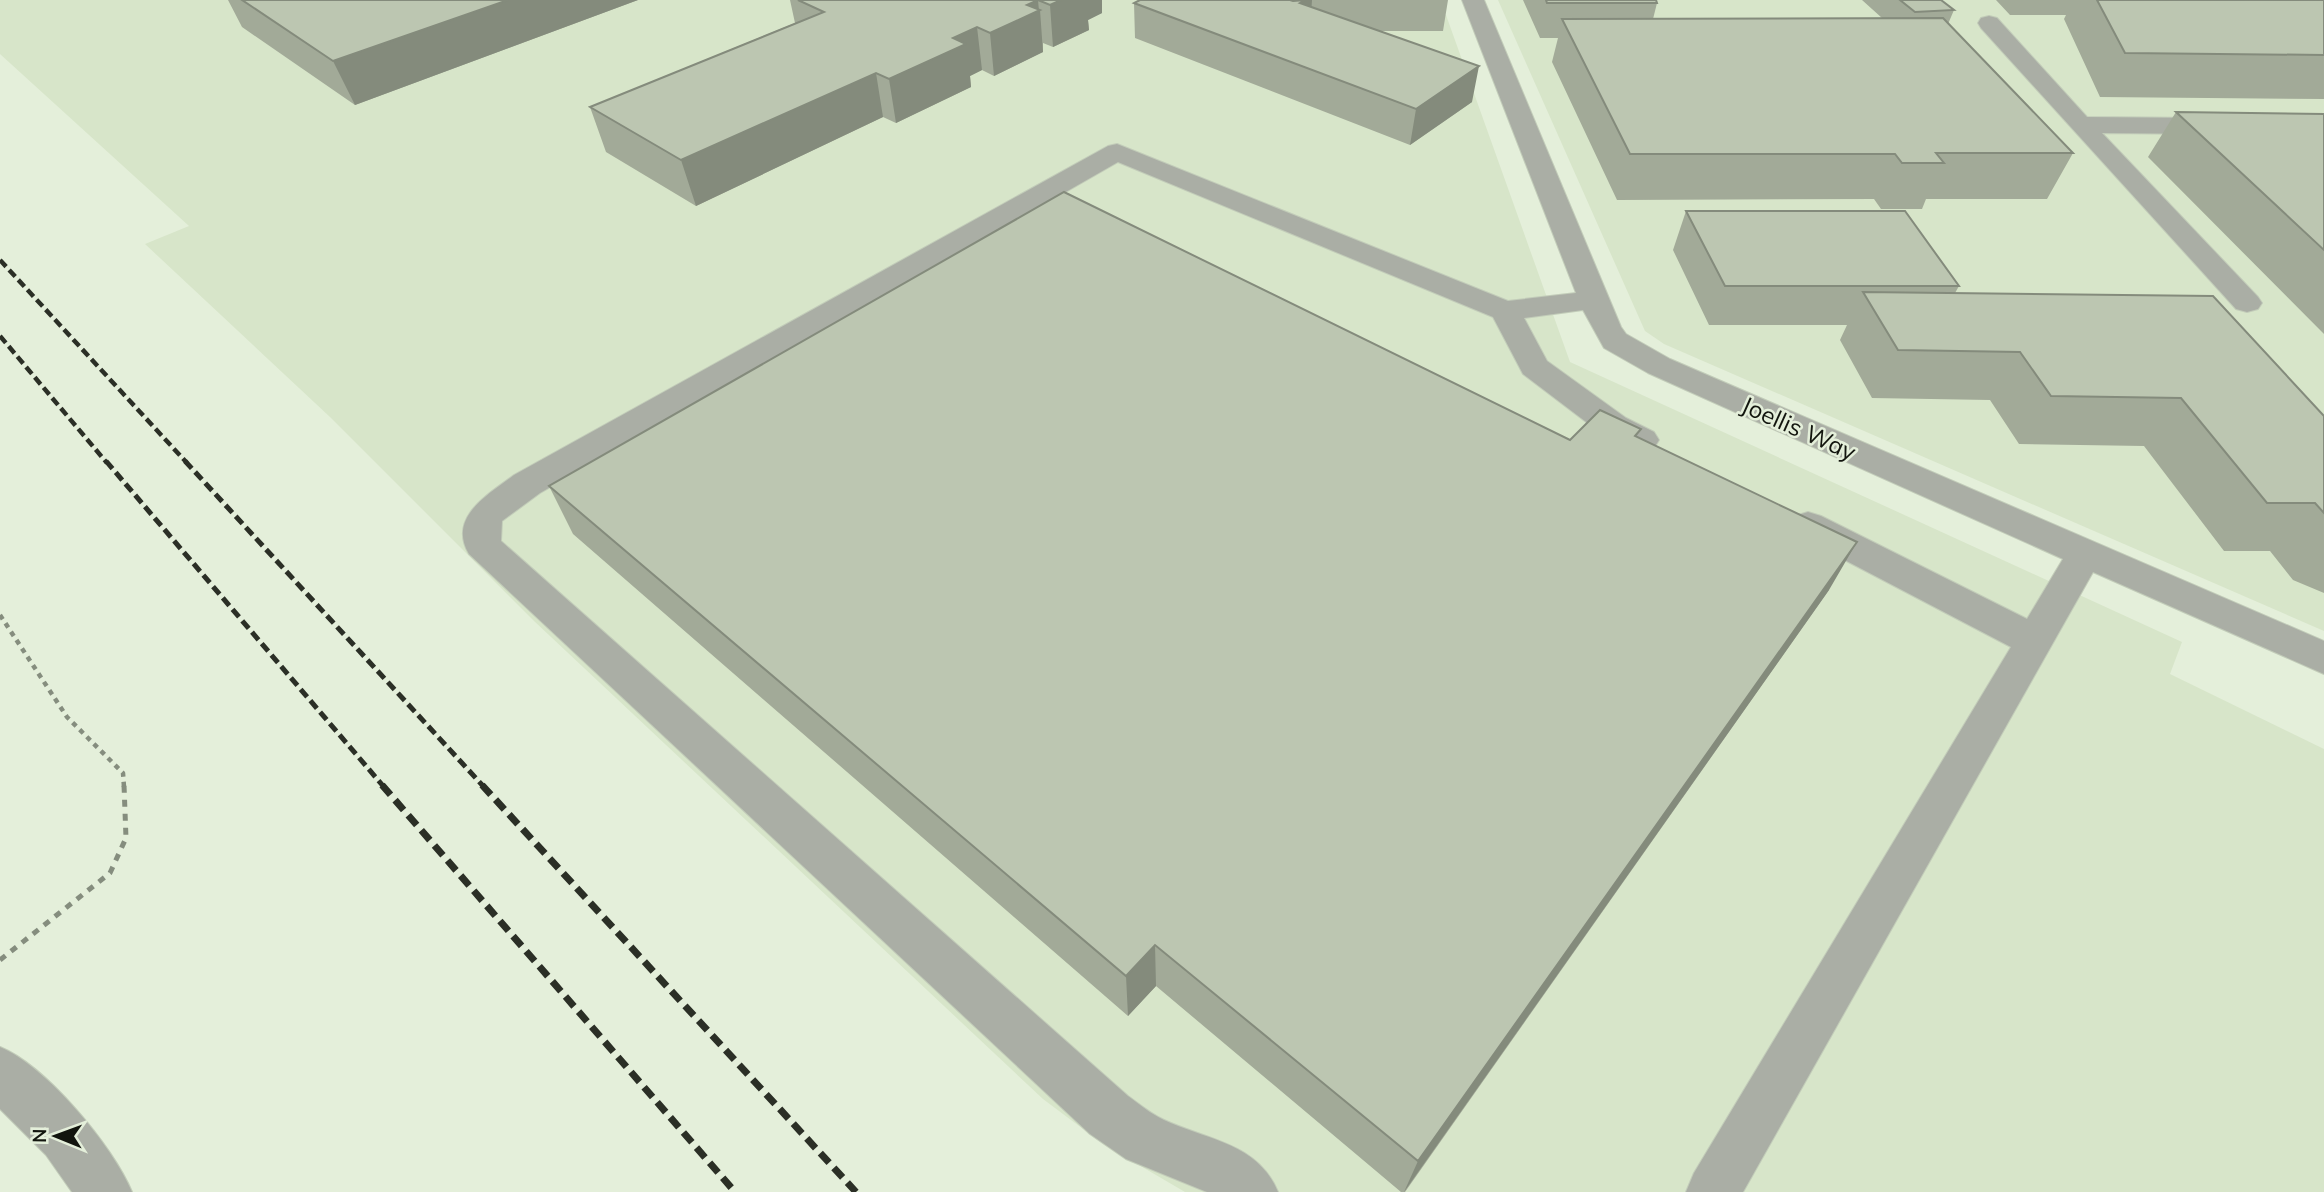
<svg xmlns="http://www.w3.org/2000/svg" width="2324" height="1192" font-family="Mulish,sans-serif">
  <rect width="100%" height="100%" fill="#e4efda"/>
  <path fill="#d7e5c9" d="M 0,0 L 1437,0 L 1442,14 L 1446,15 L 1570,362 L 2182,642 L 2170,674 L 2324,749 L 2324,1192 L 1185,1192 L 1103,1144 L 1043,1099 L 534,621 L 330,417 L 145,244 L 189,226 L 0,54 Z
    M 1498,0 L 2324,0 L 2324,631 L 1664,344 L 1645,331 Z"/>
  <g fill="none" stroke-linecap="round" stroke-linejoin="round">
    <defs>
      <path id="minor" d="M 1462,0 L 1484,0 L 1621,327 L 1626,334 L 1670,359 L 2324,641 L 2324,674 L 2093,572 L 1743,1192 L 1686,1192 L 1694,1173 L 2011,647 L 1795,534 L 1790,525 L 1795,516 L 1808,512 L 1821,516 L 2027,619 L 2063,559 L 1648,373 L 1604,348 L 1583,310 L 1524,318 L 1547,361 L 1626,418 L 1654,432 L 1659,440 L 1654,448 L 1642,451 L 1602,434 L 1523,374 L 1493,317 L 1118,162 L 540,493 L 502,521 L 501,541 L 1128,1096 C 1139,1104 1151,1114 1164,1120 C 1207,1140 1258,1143 1278,1192 L 1207,1192 L 1126,1159 L 1090,1134 L 469,554 C 447,517 489,494 514,475 L 1108,146 L 1117,144 L 1508,301 L 1576,293 Z
        M 1989,16 L 1997,18 L 2087,117 L 2324,119 L 2324,135 L 2102,133 L 2258,297 L 2262,303 L 2258,309 L 2247,312 L 2236,309 L 1981,28 L 1978,23 L 1981,18 Z
        M 0,1047 C 46,1066 113,1146 132,1192 L 72,1192 L 46,1155 L 0,1109 Z"/>
    </defs>
    <use href="#minor" stroke="#c2ccb9" stroke-width="2"/>
    <path stroke="#858d7e" stroke-width="4.5" stroke-dasharray="5 5" stroke-linecap="butt" d="M 0,615 L 67,717 L 123,773 L 124,787"/>
    <path stroke="#858d7e" stroke-width="5" stroke-dasharray="7 7" stroke-linecap="butt" d="M 0,960 L 110,873 L 126,838 L 124,785"/>
    <use href="#minor" fill="#aaaea5" fill-rule="evenodd"/>
    <path stroke="#2b2f26" stroke-width="4.5" stroke-dasharray="9 4.5" stroke-linecap="butt" d="M 0,260 L 187,463
      M 0,336 L 107,463"/>
    <path stroke="#2b2f26" stroke-width="5" stroke-dasharray="10 5" stroke-linecap="butt" d="M 106,461 L 384,787
      M 185,461 L 484,787"/>
    <path stroke="#2b2f26" stroke-width="7" stroke-dasharray="13 7" stroke-linecap="butt" d="M 382,785 L 735,1192
      M 482,785 L 856,1192"/>
  </g>
  <path fill="#a2aa98" d="M 228,0 L 638,0 L 355,105 L 242,27 Z
    M 790,0 L 1102,0 L 1102,13 L 1088,20 L 1089,30 L 1053,47 L 1043,43 L 1043,52 L 994,76 L 982,70 L 970,76 L 971,87 L 896,123 L 883,117 L 696,206 L 606,152 L 590,107 L 795,23 Z
    M 1140,0 L 1448,0 L 1443,31 L 1380,31 L 1472,102 L 1410,145 L 1135,38 L 1134,3 Z
    M 1523,0 L 1656,0 L 1657,3 L 1653,19 L 1882,18 L 1862,0 L 1941,0 L 1954,10 L 1948,24 L 2073,153 L 2047,199 L 1926,199 L 1922,209 L 1881,209 L 1874,199 L 1617,200 L 1552,62 L 1558,38 L 1540,38 Z
    M 1996,0 L 2324,0 L 2324,99 L 2100,97 L 2064,19 L 2066,15 L 2010,15 Z
    M 2176,112 L 2324,114 L 2324,334 L 2148,157 Z
    M 1686,211 L 1959,286 L 1955,293 L 2324,416 L 2324,593 L 2293,580 L 2270,551 L 2224,551 L 2144,446 L 2019,444 L 1990,400 L 1872,398 L 1840,340 L 1847,325 L 1709,325 L 1673,250 Z
    M 1638,438 L 1829,590 L 1405,1192 L 1401,1192 L 1156,986 L 1128,1016 L 573,534 L 549,486 L 1570,440 Z"/>
  <path fill="#848b7c" d="M 508,0 L 638,0 L 355,105 L 333,61 Z
    M 1038,0 L 1039,11 L 1040,10 L 1043,52 L 994,76 L 990,33 L 1027,5 Z
    M 1061,0 L 1102,0 L 1102,13 L 1088,20 L 1089,30 L 1053,47 L 1050,5 Z
    M 1306,0 L 1312,0 L 1310,31 L 1300,3 Z
    M 977,27 L 982,70 L 970,76 L 971,87 L 896,123 L 889,79 L 953,38 Z
    M 1479,66 L 1472,102 L 1410,145 L 1416,109 Z
    M 876,73 L 883,117 L 696,206 L 681,160 Z
    M 1857,542 L 1829,590 L 1404,1192 L 1418,1161 Z
    M 1155,945 L 1156,986 L 1128,1016 L 1126,976 Z"/>
  <path fill="#bcc6b1" stroke="#848b7c" stroke-width="2" d="M 242,0 L 508,0 L 333,61 Z
    M 798,0 L 1038,0 L 1027,5 L 1040,10 L 990,33 L 977,27 L 953,38 L 966,44 L 889,79 L 876,73 L 681,160 L 590,107 L 824,12 Z
    M 1038,0 L 1061,0 L 1050,5 Z
    M 1140,0 L 1290,0 L 1293,1 L 1306,0 L 1300,3 L 1479,66 L 1416,109 L 1134,3 Z
    M 1546,0 L 1656,0 L 1657,3 L 1547,3 Z
    M 1900,0 L 1941,0 L 1954,10 L 1915,12 Z
    M 2097,0 L 2324,0 L 2324,55 L 2125,53 Z
    M 1943,18 L 2073,153 L 1936,153 L 1944,163 L 1902,163 L 1895,154 L 1630,154 L 1562,19 Z
    M 2176,112 L 2324,114 L 2324,250 Z
    M 1064,192 L 1570,440 L 1600,410 L 1641,429 L 1635,436 L 1857,542 L 1418,1161 L 1155,945 L 1126,976 L 549,486 Z
    M 1686,211 L 1905,211 L 1959,286 L 1725,286 Z
    M 1863,292 L 2213,296 L 2324,416 L 2324,513 L 2315,503 L 2267,503 L 2181,398 L 2051,396 L 2020,352 L 1898,350 Z"/>
  <g text-anchor="middle" dominant-baseline="central" stroke-width="5" stroke-linejoin="round" paint-order="stroke">
    <g font-size="24" fill="#12150e" stroke="#e4efda">
      <text transform="translate(1799 428) rotate(24)">Joellis Way</text>
    </g>
  </g>
  <g transform="translate(56 1136) rotate(271)" stroke="#e4efda" stroke-width="5" paint-order="stroke">
  <path d="M0-5L12 26L0 18L-12 26Z" fill="#12150e"/>
  <text y="-10" font-size="19" font-weight="bold" text-anchor="middle" fill="#12150e">N</text>
  </g>
</svg>
